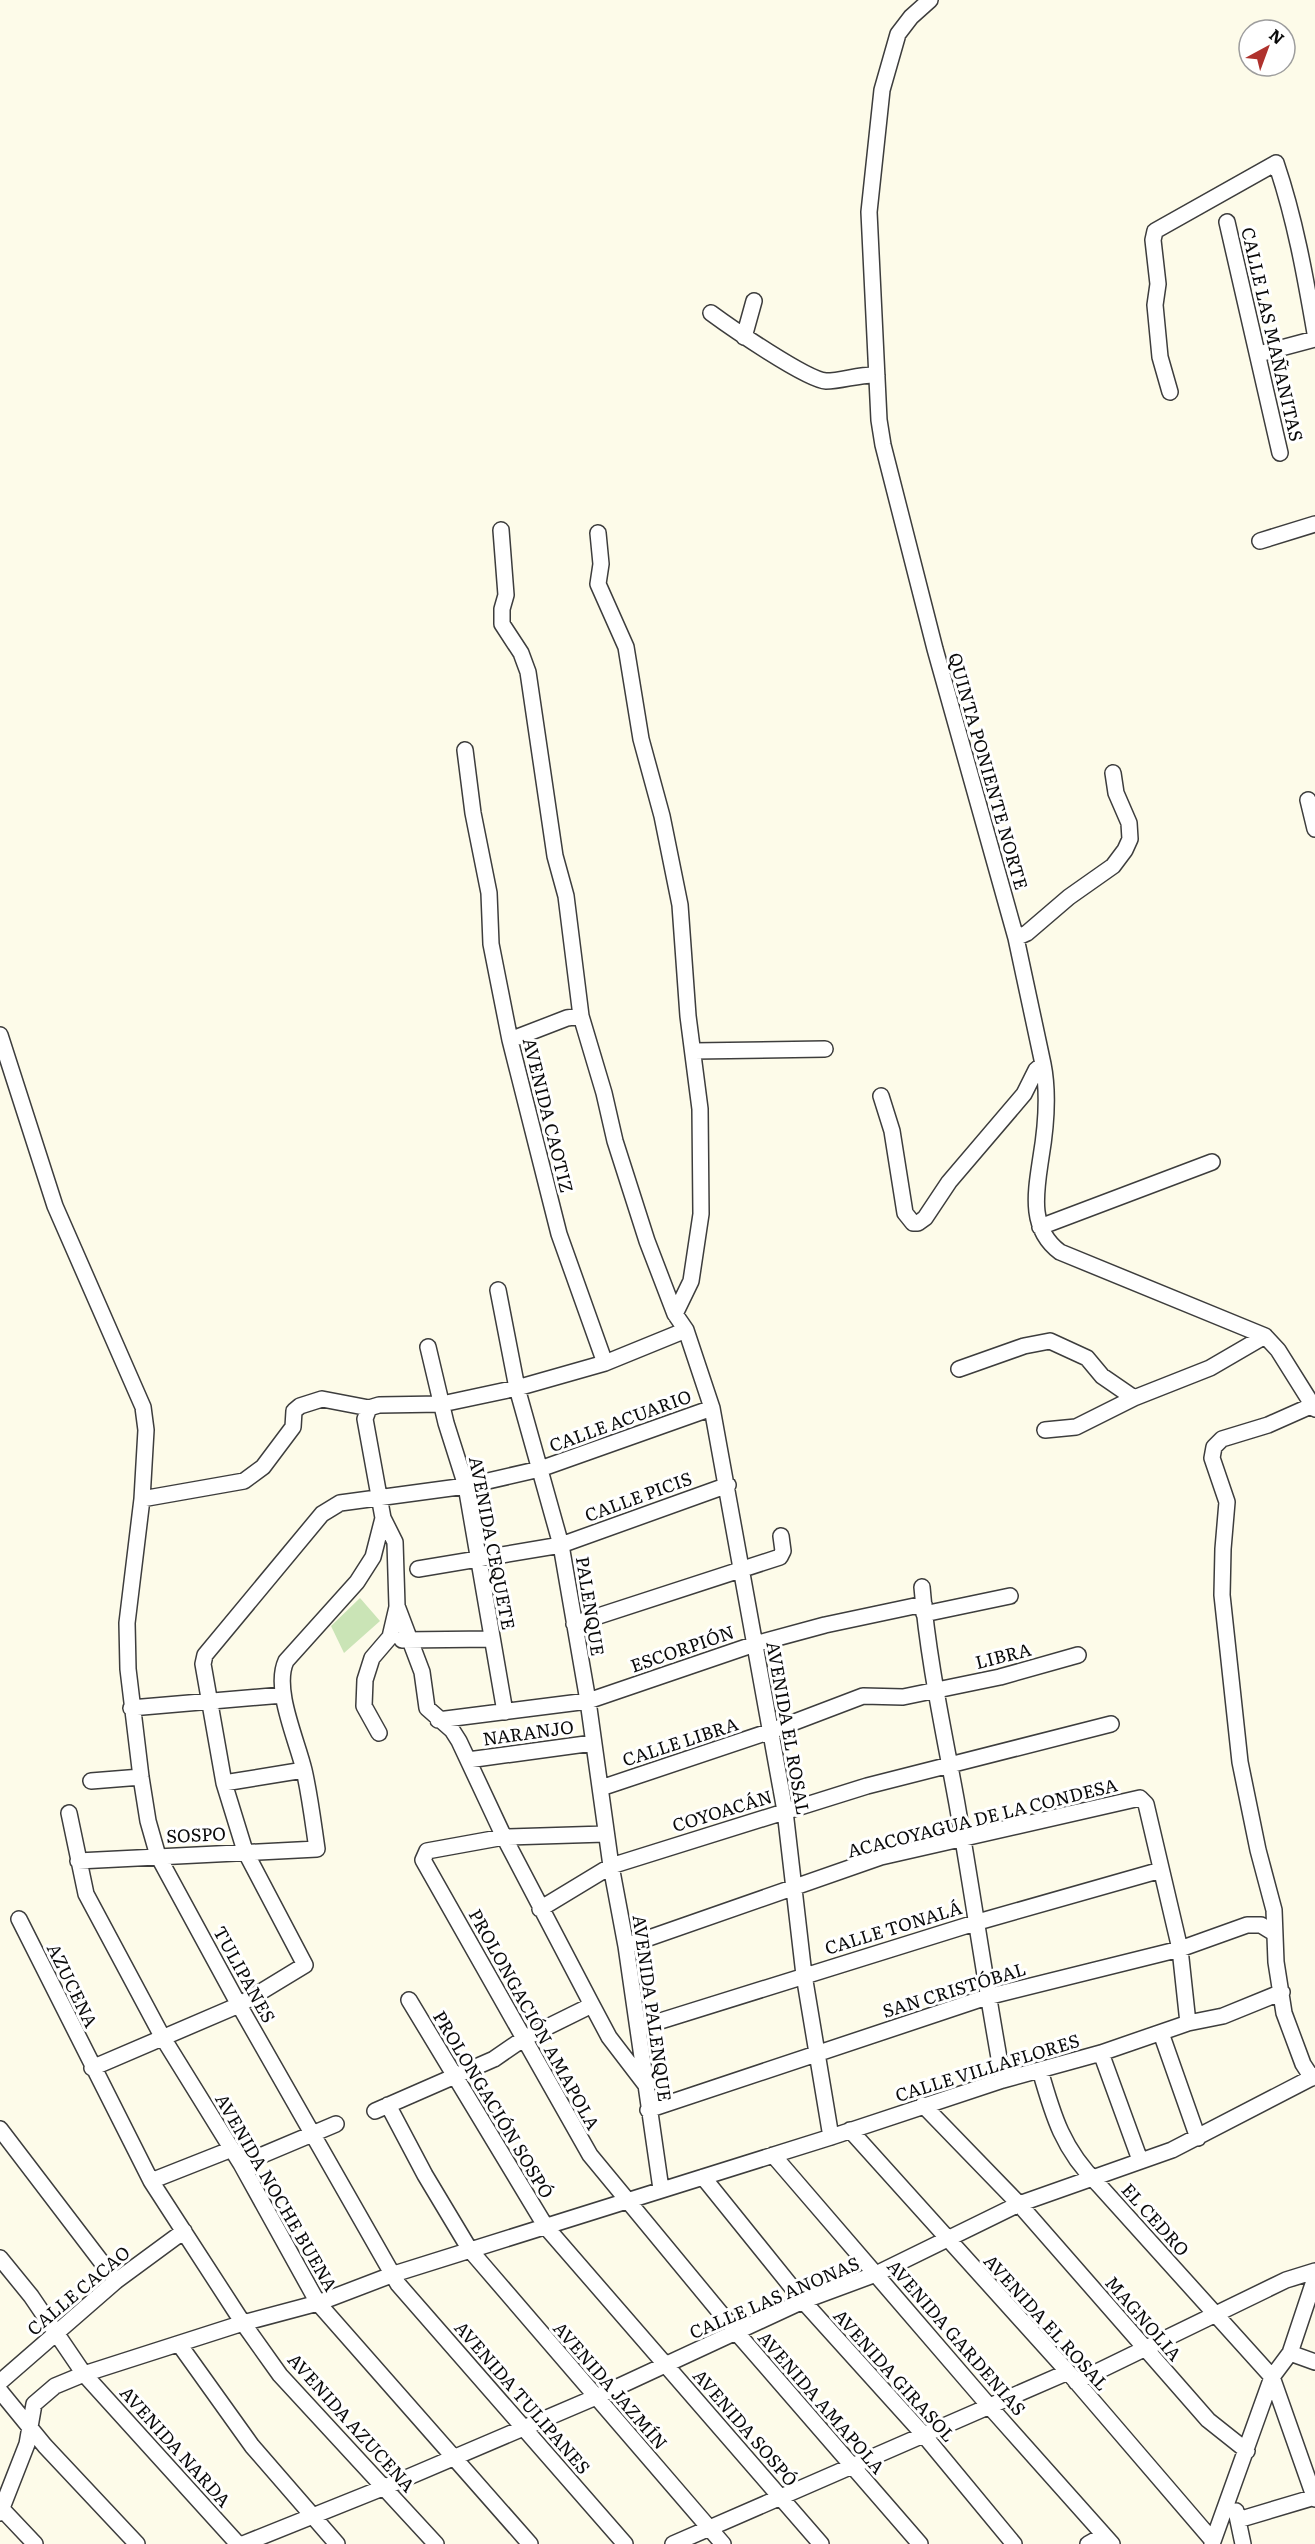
<svg xmlns="http://www.w3.org/2000/svg" width="1315" height="2544" font-family="Literata,serif">
  <rect width="100%" height="100%" fill="#fdfbe9"/>
  <path fill="#cae4b6" d="M 360,1598 L 380,1621 L 344,1653 L 331,1626 Z"/>
  <g fill="none" stroke-linecap="round" stroke-linejoin="round">
    <defs>
      <path id="minor" d="M 930,0 L 911,17 L 898,34 L 882,90 L 869,212 L 879,420 L 883,445 L 935,649 L 1016,938 L 1043,1064 C 1049,1094 1046,1127 1041,1157 C 1036,1191 1028,1228 1060,1252 L 1265,1336 L 1278,1350 L 1315,1409
        M 1227,222 L 1280,453
        M 711,313 C 730,327 807,380 826,381 C 843,381 859,374 877,375
        M 744,337 L 754,301
        M 1259,354 L 1315,339
        M 1170,392 L 1160,357 L 1155,305 L 1158,284 L 1153,240 L 1155,231 L 1276,163 C 1295,219 1305,275 1315,333
        M 501,530 L 506,595 L 502,609 L 502,624 L 521,653 L 528,672 L 555,856 L 566,896 L 581,1016 L 604,1093 L 615,1141 L 647,1241 L 675,1314 L 686,1330 L 712,1408 L 785,1811 L 804,1975 L 831,2137
        M 598,533 L 601,564 L 598,584 L 626,647 L 641,739 L 662,816 L 680,905 L 688,1016 L 700,1109 L 701,1214 L 691,1281 L 675,1314
        M 1260,541 L 1315,524
        M 465,750 L 473,813 L 489,893 L 491,944 L 510,1040 L 559,1234 L 605,1363
        M 1308,800 L 1315,829
        M 1016,938 L 1027,933 L 1069,897 L 1113,866 L 1125,850 L 1130,839 L 1129,823 L 1116,793 L 1113,773
        M 0,1035 L 55,1206 L 143,1407 L 146,1430 L 142,1499 L 127,1623 L 128,1669 L 141,1777 L 148,1821 L 158,1856 L 239,2005 L 398,2284 L 625,2544
        M 510,1040 L 567,1018 L 581,1016
        M 694,1051 L 825,1049
        M 881,1096 L 892,1131 L 905,1213 L 913,1223 L 918,1223 L 925,1218 L 949,1182 L 1024,1094 L 1036,1070 L 1043,1064
        M 1040,1227 L 1212,1162
        M 498,1290 L 517,1388 L 561,1545 L 588,1701 L 611,1866 L 626,1946 L 661,2189
        M 428,1347 L 446,1423 L 466,1486 L 505,1712
        M 959,1369 L 1024,1346 L 1050,1341 L 1087,1358 L 1102,1376 L 1134,1398
        M 1045,1430 L 1076,1427 L 1134,1398 L 1210,1368 L 1265,1336
        M 142,1499 L 244,1481 L 263,1467 L 293,1427 L 294,1411 L 300,1406 L 322,1399 L 369,1408
        M 418,1569 L 561,1545 L 728,1485
        M 922,1587 C 928,1660 944,1732 957,1804 C 973,1896 986,1988 1003,2080
        M 924,1614 L 1010,1596
        M 574,1624 L 780,1557 L 783,1551 L 781,1536
        M 402,1640 L 492,1639
        M 131,1708 L 283,1695
        M 438,1720 L 588,1701 L 755,1644 L 825,1625 L 924,1604
        M 379,1733 L 364,1706 L 365,1680 L 372,1658 L 390,1637 L 397,1607
        M 468,1760 L 593,1743
        M 91,1781 L 141,1777
        M 224,1783 L 304,1770
        M 601,1788 L 771,1731 L 863,1696 L 903,1697 L 1000,1677 L 1078,1655
        M 69,1813 L 86,1894 L 163,2038 L 241,2164 L 318,2303 L 530,2544
        M 605,1834 L 504,1837 L 427,1851 L 423,1860 L 590,2155 L 737,2333 L 920,2544
        M 78,1861 L 317,1849 C 313,1822 310,1796 304,1770 C 297,1740 273,1689 286,1661 L 357,1582 L 373,1557 L 383,1518
        M 540,1909 L 611,1866 L 867,1786 L 1111,1724
        M 19,1919 L 151,2181 L 243,2323 L 280,2375 L 436,2544
        M 626,1946 L 881,1857 L 1140,1798 L 1146,1804 L 1180,1949 L 1188,2023
        M 409,2000 L 546,2227 L 821,2544
        M 638,2028 L 978,1922 L 1161,1870
        M 1161,2033 L 1198,2138
        M 1101,2053 L 1140,2160
        M 92,2068 L 239,2005 L 305,1965 L 245,1851 L 224,1783 L 203,1664 L 205,1655 L 322,1514 L 340,1503 L 466,1486 L 540,1469 L 712,1408
        M 1040,2070 C 1053,2116 1063,2150 1098,2184 L 1272,2377 L 1315,2499
        M 1312,2078 L 1303,2064 L 1284,2013 L 1276,1962 L 1274,1910 L 1258,1850 L 1240,1762 L 1222,1595 L 1223,1549 L 1227,1502 L 1212,1458 L 1214,1447 L 1222,1439 L 1268,1425 L 1313,1405
        M 645,2084 L 609,2037 L 592,2005 L 504,1837 L 459,1741 L 452,1730 L 427,1708 L 422,1672 L 397,1606 L 395,1542 L 383,1518 L 365,1419 L 369,1408 L 379,1405 L 442,1404 L 517,1388 L 605,1363 L 686,1330
        M 388,2105 L 425,2175 L 470,2250 L 723,2544
        M 923,2105 L 1019,2204 L 1208,2420 L 1247,2451
        M 648,2110 L 987,1997 L 1180,1949 L 1247,1925 L 1261,1925 L 1274,1933
        M 375,2111 L 494,2059 L 523,2039 L 592,2005
        M 0,2129 L 116,2281
        M 850,2130 L 1068,2372 L 1213,2541
        M 773,2155 L 990,2407 L 1112,2544
        M 241,2164 L 336,2124
        M 703,2177 L 803,2301 L 923,2434 L 1014,2544
        M 151,2181 L 232,2149
        M 0,2258 L 31,2296 L 84,2374 L 238,2544
        M 179,2344 L 252,2446 L 337,2544
        M 1290,2353 L 1315,2362
        M 0,2382 L 116,2281 L 184,2231
        M 1076,2382 L 1286,2280 L 1315,2271
        M 0,2391 L 45,2446 L 137,2544
        M 0,2507 L 35,2544
        M 1236,2511 L 1243,2544
        M 0,2513 L 27,2444 L 34,2404 L 55,2386 L 84,2374 L 243,2323 L 318,2303 L 394,2274 L 831,2137 L 1003,2080 L 1101,2053 L 1188,2023 L 1223,2016 L 1282,1992
        M 1238,2520 L 1315,2497
        M 243,2544 L 385,2487 L 596,2397 L 803,2301 L 876,2274 L 1019,2204 L 1172,2150 L 1315,2076
        M 673,2544 L 1068,2372
        M 1088,2544 L 1104,2535
        M 1212,2544 L 1272,2377 L 1290,2353 L 1315,2278"/>
    </defs>
    <use href="#minor" stroke="#3d3d3d" stroke-width="18"/>
    <use href="#minor" stroke="#fff" stroke-width="15"/>
  </g>
  <g text-anchor="middle" dominant-baseline="central" stroke-width="6" stroke-linejoin="round" paint-order="stroke">
    <g font-size="18" fill="#0a0a0a" stroke="#fff">
      <text transform="translate(1273 334) rotate(77)">CALLE LAS MAÑANITAS</text>
      <text transform="translate(989 771) rotate(74)">QUINTA PONIENTE NORTE</text>
      <text transform="translate(549 1115) rotate(76)">AVENIDA CAOTIZ</text>
      <text transform="translate(620 1420) rotate(-20)">CALLE ACUARIO</text>
      <text transform="translate(638 1496) rotate(-20)">CALLE PICIS</text>
      <text transform="translate(493 1543) rotate(79)">AVENIDA CEQUETE</text>
      <text transform="translate(591 1606) rotate(81)">PALENQUE</text>
      <text transform="translate(682 1648) rotate(-19)">ESCORPIÓN</text>
      <text transform="translate(1003 1655) rotate(-14)">LIBRA</text>
      <text transform="translate(789 1728) rotate(80)">AVENIDA EL ROSAL</text>
      <text transform="translate(528 1732) rotate(-8)">NARANJO</text>
      <text transform="translate(680 1741) rotate(-18)">CALLE LIBRA</text>
      <text transform="translate(722 1810) rotate(-17)">COYOACÁN</text>
      <text transform="translate(982 1817) rotate(-14)">ACACOYAGUA DE LA CONDESA</text>
      <text transform="translate(196 1834) rotate(-3)">SOSPO</text>
      <text transform="translate(893 1927) rotate(-17)">CALLE TONALÁ</text>
      <text transform="translate(245 1974) rotate(61)">TULIPANES</text>
      <text transform="translate(73 1985) rotate(64)">AZUCENA</text>
      <text transform="translate(954 1989) rotate(-17)">SAN CRISTÓBAL</text>
      <text transform="translate(653 2008) rotate(82)">AVENIDA PALENQUE</text>
      <text transform="translate(535 2019) rotate(61)">PROLONGACIÓN AMAPOLA</text>
      <text transform="translate(987 2067) rotate(-17)">CALLE VILLAFLORES</text>
      <text transform="translate(494 2104) rotate(59)">PROLONGACIÓN SOSPÓ</text>
      <text transform="translate(277 2192) rotate(60)">AVENIDA NOCHE BUENA</text>
      <text transform="translate(1156 2219) rotate(48)">EL CEDRO</text>
      <text transform="translate(78 2290) rotate(-40)">CALLE CACAO</text>
      <text transform="translate(774 2297) rotate(-23)">CALLE LAS ANONAS</text>
      <text transform="translate(1144 2318) rotate(49)">MAGNOLIA</text>
      <text transform="translate(1047 2322) rotate(48)">AVENIDA EL ROSAL</text>
      <text transform="translate(957 2337) rotate(49)">AVENIDA GARDENIAS</text>
      <text transform="translate(895 2375) rotate(48)">AVENIDA GIRASOL</text>
      <text transform="translate(611 2385) rotate(49)">AVENIDA JAZMÍN</text>
      <text transform="translate(523 2397) rotate(49)">AVENIDA TULIPANES</text>
      <text transform="translate(822 2402) rotate(49)">AVENIDA AMAPOLA</text>
      <text transform="translate(352 2422) rotate(48)">AVENIDA AZUCENA</text>
      <text transform="translate(746 2427) rotate(49)">AVENIDA SOSPÓ</text>
      <text transform="translate(176 2446) rotate(48)">AVENIDA NARDA</text>
    </g>
  </g>
  <g transform="translate(1267 48) rotate(41)"><circle r="28" fill="#ffffff" stroke="#9d9d9d" stroke-width="1.5"/>
  <path d="M0-4.5L10 22L0 15L-10 22Z" fill="#af322d"/>
  <text y="-9" font-size="16" font-weight="bold" text-anchor="middle" fill="#0a0a0a">N</text>
  </g>
</svg>
